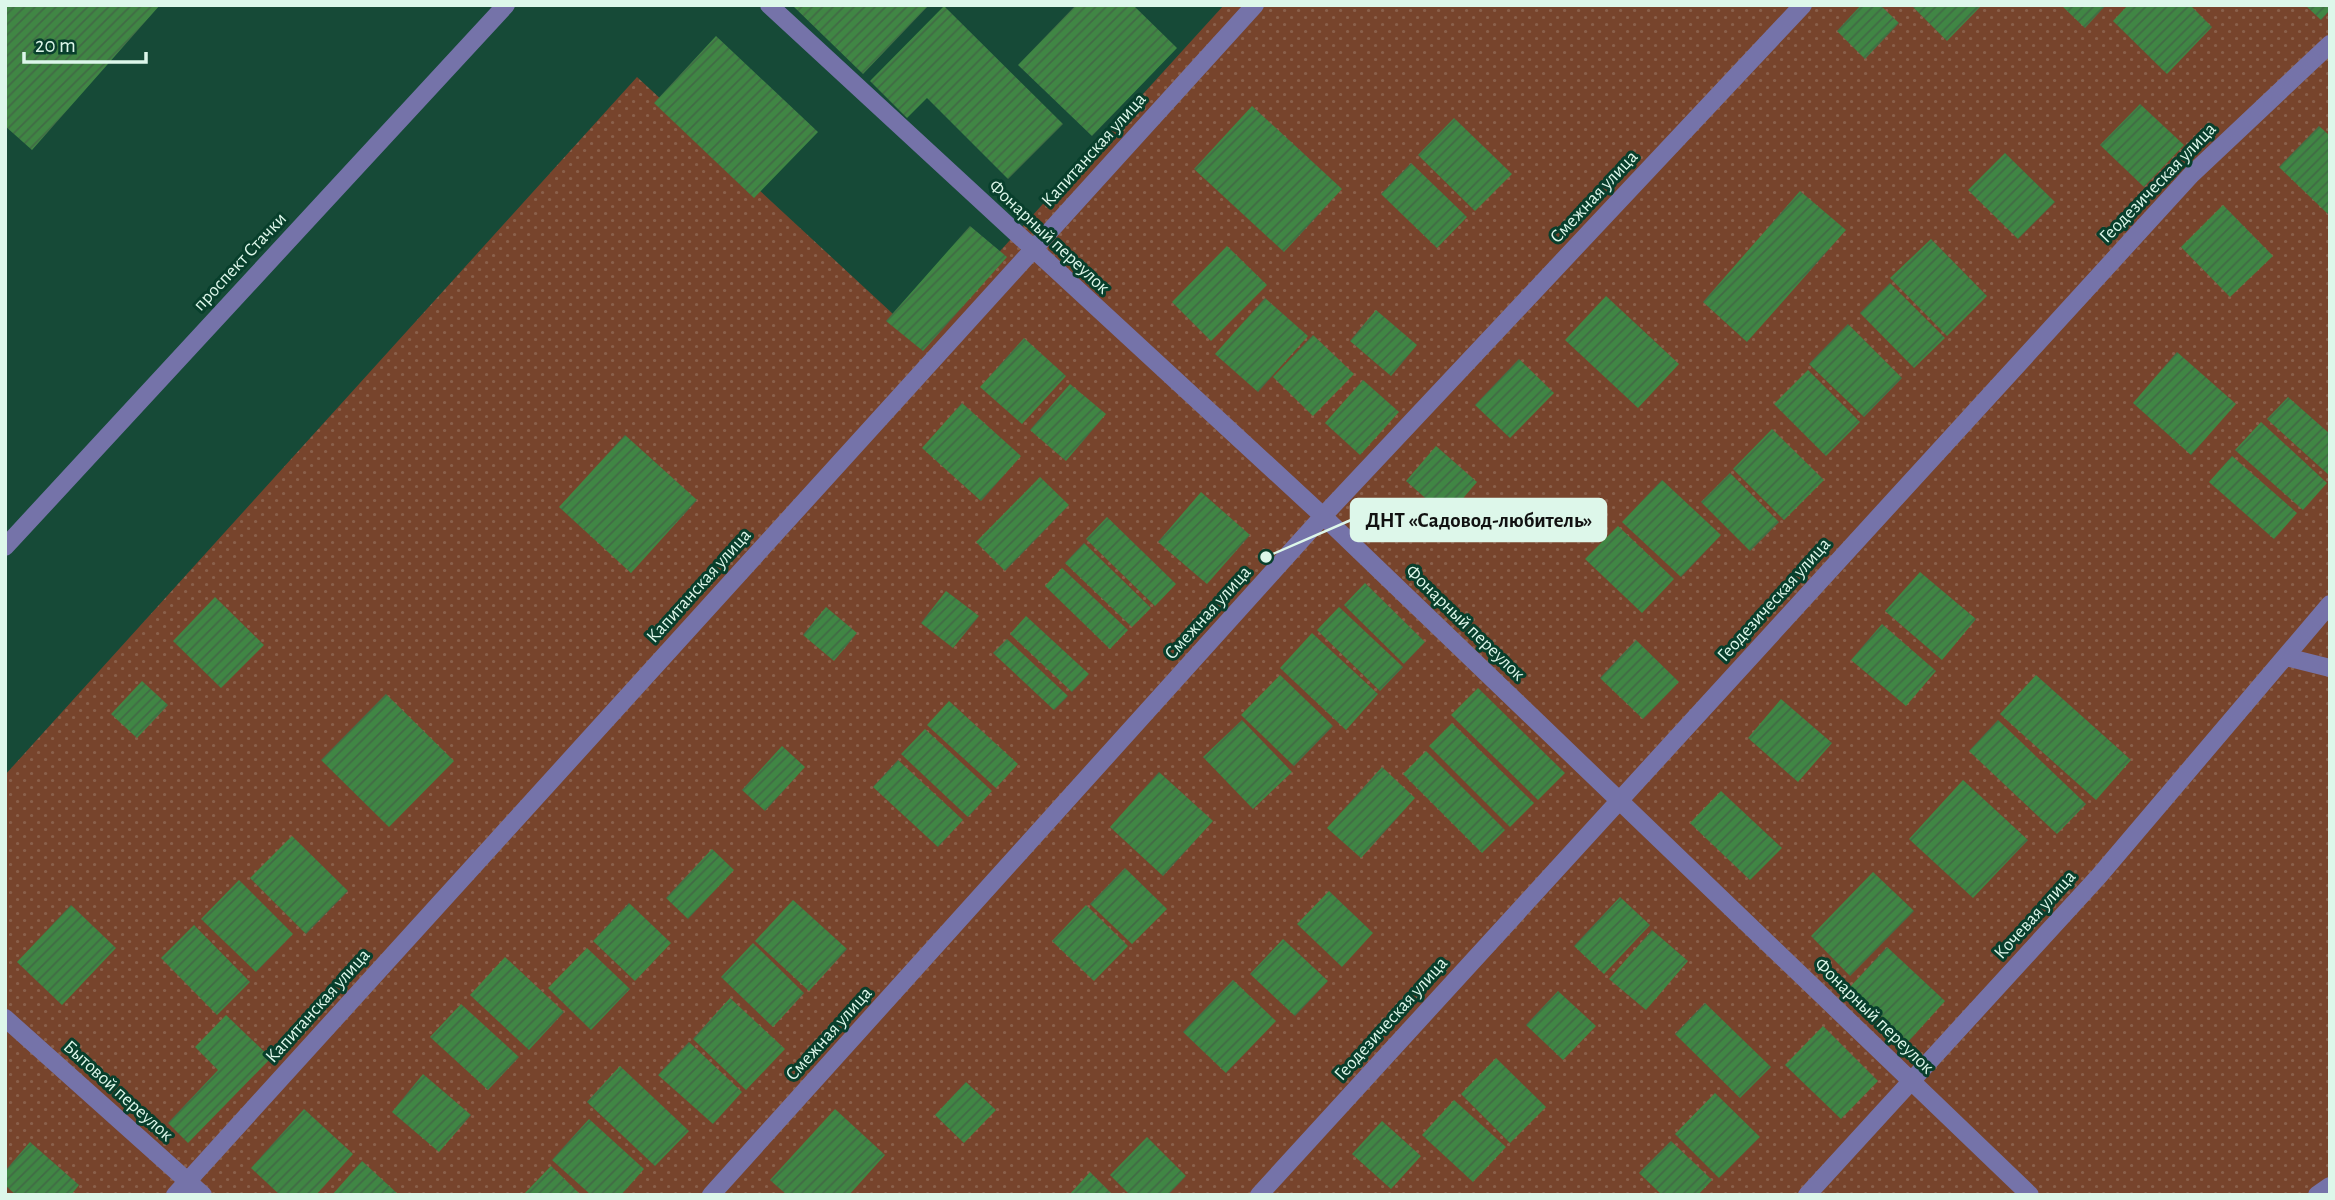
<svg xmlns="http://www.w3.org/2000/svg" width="2335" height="1200" font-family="'Alegreya Sans',sans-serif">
  <defs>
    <pattern id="park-dots" width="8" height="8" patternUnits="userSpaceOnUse" patternTransform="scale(1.75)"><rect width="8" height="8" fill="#77442c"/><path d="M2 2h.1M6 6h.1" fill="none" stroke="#8a604b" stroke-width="1.8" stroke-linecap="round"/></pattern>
    <pattern id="building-hatch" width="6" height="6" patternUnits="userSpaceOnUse" patternTransform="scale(1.75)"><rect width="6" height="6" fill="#408644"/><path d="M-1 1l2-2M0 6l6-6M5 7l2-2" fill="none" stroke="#416b45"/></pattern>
  </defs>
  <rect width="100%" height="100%" fill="#164a37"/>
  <path fill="url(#park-dots)" d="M 1224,5 L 2330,5 L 2330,1195 L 5,1195 L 5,775 L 637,77 L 920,339 Z"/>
  <path fill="url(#building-hatch)" d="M 5,5 L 160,5 L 32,150 L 5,126 Z
    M 792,5 L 929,5 L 863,74 Z
    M 1076,5 L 1133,5 L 1177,48 L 1092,136 L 1018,65 Z
    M 1861,5 L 1880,5 L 1899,23 L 1865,59 L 1837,31 Z
    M 1911,5 L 1982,5 L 1947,41 Z
    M 2061,5 L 2106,5 L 2085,28 Z
    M 2128,5 L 2190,5 L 2212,27 L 2167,74 L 2113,21 Z
    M 2305,5 L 2330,5 L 2330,10 L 2321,20 Z
    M 944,6 L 1063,124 L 1008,179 L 927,98 L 907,118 L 870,81 Z
    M 716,36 L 818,132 L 754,198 L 654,103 Z
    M 2140,104 L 2184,145 L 2144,187 L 2100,145 Z
    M 1252,106 L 1342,189 L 1284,252 L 1194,169 Z
    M 1454,118 L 1512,174 L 1475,211 L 1418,155 Z
    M 2319,126 L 2330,136 L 2330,216 L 2279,167 Z
    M 2005,153 L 2055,202 L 2018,239 L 1968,190 Z
    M 1411,163 L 1467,217 L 1437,248 L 1381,194 Z
    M 1800,191 L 1846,230 L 1747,342 L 1703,302 Z
    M 2223,205 L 2273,256 L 2230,297 L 2181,247 Z
    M 970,226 L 1007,257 L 923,351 L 886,321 Z
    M 1931,239 L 1987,296 L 1947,336 L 1890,278 Z
    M 1227,246 L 1267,285 L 1211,341 L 1172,302 Z
    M 1890,283 L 1945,338 L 1914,368 L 1860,313 Z
    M 1606,296 L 1679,364 L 1638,408 L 1565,340 Z
    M 1265,298 L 1308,336 L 1258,392 L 1215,354 Z
    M 1376,310 L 1417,345 L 1391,376 L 1350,341 Z
    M 1848,324 L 1902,378 L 1864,417 L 1809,364 Z
    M 1313,335 L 1354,374 L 1313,416 L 1273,377 Z
    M 1024,338 L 1066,376 L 1022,424 L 980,387 Z
    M 2177,352 L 2236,404 L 2191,455 L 2133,403 Z
    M 1519,359 L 1554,393 L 1510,438 L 1475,405 Z
    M 1808,370 L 1860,422 L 1826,456 L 1774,404 Z
    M 1363,380 L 1399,412 L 1360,455 L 1325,423 Z
    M 1070,384 L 1106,414 L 1066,461 L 1030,430 Z
    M 2288,397 L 2330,434 L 2330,476 L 2267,419 Z
    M 962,403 L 1021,456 L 981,501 L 922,448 Z
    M 2261,422 L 2327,483 L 2303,510 L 2235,450 Z
    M 1772,429 L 1824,480 L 1784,520 L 1733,469 Z
    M 625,435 L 697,500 L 631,573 L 559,507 Z
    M 1436,446 L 1477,482 L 1447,517 L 1406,481 Z
    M 2232,456 L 2297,513 L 2274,539 L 2209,482 Z
    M 1730,473 L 1779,522 L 1750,551 L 1701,502 Z
    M 1040,477 L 1069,505 L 1005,571 L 976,542 Z
    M 1662,480 L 1721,535 L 1681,577 L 1622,522 Z
    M 1201,492 L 1250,535 L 1207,584 L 1158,542 Z
    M 1107,517 L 1176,584 L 1155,606 L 1086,539 Z
    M 1618,526 L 1674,579 L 1642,613 L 1585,559 Z
    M 1084,543 L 1151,608 L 1132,627 L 1065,563 Z
    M 1062,568 L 1128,630 L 1110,649 L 1045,586 Z
    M 1920,572 L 1976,619 L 1942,660 L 1885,611 Z
    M 1365,583 L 1425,642 L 1404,664 L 1344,605 Z
    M 946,591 L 979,616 L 953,648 L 921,623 Z
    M 215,597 L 264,645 L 221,688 L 173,641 Z
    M 826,607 L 857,633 L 834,661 L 803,635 Z
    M 1339,607 L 1403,667 L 1380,691 L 1317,630 Z
    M 1026,616 L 1089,674 L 1072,692 L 1010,634 Z
    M 1882,624 L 1936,671 L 1906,706 L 1851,660 Z
    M 1312,633 L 1378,694 L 1346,730 L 1280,668 Z
    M 1007,639 L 1068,696 L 1054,710 L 993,653 Z
    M 1636,640 L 1679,682 L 1643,719 L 1600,678 Z
    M 1280,675 L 1333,726 L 1294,766 L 1241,715 Z
    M 2036,675 L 2131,760 L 2096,800 L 2000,714 Z
    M 142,681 L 168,705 L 137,738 L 111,714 Z
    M 1478,688 L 1565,773 L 1538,800 L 1451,715 Z
    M 386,694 L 454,761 L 389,827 L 321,760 Z
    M 1781,699 L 1832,743 L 1798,782 L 1748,738 Z
    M 949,701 L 1018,764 L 996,788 L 927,725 Z
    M 1242,720 L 1292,772 L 1253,809 L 1203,757 Z
    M 1998,720 L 2086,804 L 2057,834 L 1969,751 Z
    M 1452,723 L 1534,803 L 1510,827 L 1429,746 Z
    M 925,729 L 992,791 L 968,817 L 901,754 Z
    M 782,746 L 805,767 L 765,811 L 742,790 Z
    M 1426,751 L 1505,830 L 1482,853 L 1403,774 Z
    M 898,760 L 963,820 L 938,847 L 873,787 Z
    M 1382,767 L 1415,798 L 1361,858 L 1327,828 Z
    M 1159,772 L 1213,821 L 1163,876 L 1110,827 Z
    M 1963,780 L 2028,840 L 1973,898 L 1909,839 Z
    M 1721,791 L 1782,848 L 1750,880 L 1690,823 Z
    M 292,836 L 348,891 L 306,934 L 250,878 Z
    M 712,849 L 734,870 L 688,919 L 666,898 Z
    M 1125,868 L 1167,909 L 1132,944 L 1090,904 Z
    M 1873,872 L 1914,911 L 1850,976 L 1811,936 Z
    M 239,880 L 293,934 L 256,972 L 201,919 Z
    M 1329,891 L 1373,933 L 1342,967 L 1297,924 Z
    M 1620,897 L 1650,925 L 1604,974 L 1574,946 Z
    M 793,900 L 847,949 L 809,991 L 755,941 Z
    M 629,903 L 671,943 L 635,981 L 593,941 Z
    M 71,905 L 116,948 L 62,1005 L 17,962 Z
    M 1086,905 L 1128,946 L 1094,981 L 1052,941 Z
    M 194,925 L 250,982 L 217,1015 L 161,958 Z
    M 1652,930 L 1688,961 L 1646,1010 L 1609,979 Z
    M 1283,939 L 1328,981 L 1295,1016 L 1250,974 Z
    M 753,943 L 804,993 L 773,1027 L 721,977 Z
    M 1887,947 L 1945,1001 L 1908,1042 L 1850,987 Z
    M 587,948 L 630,989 L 591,1030 L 548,988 Z
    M 505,957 L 564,1012 L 529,1050 L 470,995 Z
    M 1233,980 L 1276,1021 L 1226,1073 L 1183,1032 Z
    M 1558,991 L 1596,1026 L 1563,1060 L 1526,1025 Z
    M 730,998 L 785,1049 L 746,1090 L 693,1039 Z
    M 1705,1003 L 1771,1067 L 1740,1098 L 1675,1034 Z
    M 461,1004 L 519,1057 L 488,1090 L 430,1037 Z
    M 226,1015 L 271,1058 L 188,1143 L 168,1123 L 218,1070 L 195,1047 Z
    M 1823,1026 L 1878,1081 L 1841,1119 L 1785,1065 Z
    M 689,1042 L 742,1092 L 713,1124 L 658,1075 Z
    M 1496,1058 L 1546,1107 L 1510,1143 L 1461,1094 Z
    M 620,1066 L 689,1131 L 655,1166 L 587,1102 Z
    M 423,1074 L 471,1115 L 439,1152 L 392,1112 Z
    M 966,1082 L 996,1110 L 964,1143 L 935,1115 Z
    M 1715,1093 L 1760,1137 L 1719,1178 L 1675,1134 Z
    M 1454,1100 L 1506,1147 L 1473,1182 L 1422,1135 Z
    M 304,1109 L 353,1154 L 316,1195 L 280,1195 L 251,1168 Z
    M 835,1109 L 885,1155 L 849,1195 L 787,1195 L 770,1180 Z
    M 589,1119 L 644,1169 L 621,1195 L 591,1195 L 552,1160 Z
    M 1382,1121 L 1421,1156 L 1391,1189 L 1352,1154 Z
    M 1147,1137 L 1186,1176 L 1168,1195 L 1130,1195 L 1110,1175 Z
    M 1671,1141 L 1712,1180 L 1698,1195 L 1662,1195 L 1639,1173 Z
    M 30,1142 L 79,1185 L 71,1195 L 16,1195 L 5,1185 L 5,1171 Z
    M 362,1161 L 399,1195 L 332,1195 Z
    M 551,1166 L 581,1195 L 523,1195 Z
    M 1090,1172 L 1113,1195 L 1069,1195 Z"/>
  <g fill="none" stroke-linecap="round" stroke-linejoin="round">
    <path stroke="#7573a9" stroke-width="18" d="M 769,5 L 1323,516 L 2030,1195
      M 5,547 L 506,5
      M 2286,657 L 2330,668
      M 5,1018 L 203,1195
      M 175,1195 L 1255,5
      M 711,1195 L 1323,516 L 1803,5
      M 1259,1195 L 2191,175 L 2330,44
      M 1807,1195 L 2099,876 L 2330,604
      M 2317,1195 L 2330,1186"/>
  </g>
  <g text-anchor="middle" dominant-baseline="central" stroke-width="6" stroke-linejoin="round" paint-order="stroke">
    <g font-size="19" fill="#ddf7ea" stroke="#083f2c">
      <text transform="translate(1094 150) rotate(-48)">Капитанская улица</text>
      <text transform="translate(2158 183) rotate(-46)">Геодезическая улица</text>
      <text transform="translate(1594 197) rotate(-47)">Смежная улица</text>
      <text transform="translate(1049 237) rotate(43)">Фонарный переулок</text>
      <text transform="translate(240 262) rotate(-47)">проспект Стачки</text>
      <text transform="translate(699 586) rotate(-48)">Капитанская улица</text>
      <text transform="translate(1774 600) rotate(-48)">Геодезическая улица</text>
      <text transform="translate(1208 613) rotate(-48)">Смежная улица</text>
      <text transform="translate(1465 623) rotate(44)">Фонарный переулок</text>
      <text transform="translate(2035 915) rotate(-48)">Кочевая улица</text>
      <text transform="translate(318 1006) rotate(-48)">Капитанская улица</text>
      <text transform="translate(1874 1016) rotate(44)">Фонарный переулок</text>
      <text transform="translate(1391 1019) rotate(-48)">Геодезическая улица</text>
      <text transform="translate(829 1034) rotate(-48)">Смежная улица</text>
      <text transform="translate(118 1091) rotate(42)">Бытовой переулок</text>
    </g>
  </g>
  <path fill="none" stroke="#ddf7ea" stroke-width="2.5" d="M1266 557L1351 520"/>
  <circle fill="#ddf7ea" stroke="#083f2c" stroke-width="2.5" cx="1266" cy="557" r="7"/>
  <rect fill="#ddf7ea" stroke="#ddf7ea" stroke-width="2.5" x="1351" y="499" width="255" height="42" rx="7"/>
  <g font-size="21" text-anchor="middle" font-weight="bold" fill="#111">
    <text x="1479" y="527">ДНТ «Садовод-любитель»</text>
  </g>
  <rect width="2335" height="1200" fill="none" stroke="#ddf7ea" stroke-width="14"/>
  <path d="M24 52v10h122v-10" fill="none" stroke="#ddf7ea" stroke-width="3.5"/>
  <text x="35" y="52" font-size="21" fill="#ddf7ea" stroke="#083f2c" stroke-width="5" paint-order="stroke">20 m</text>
</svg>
